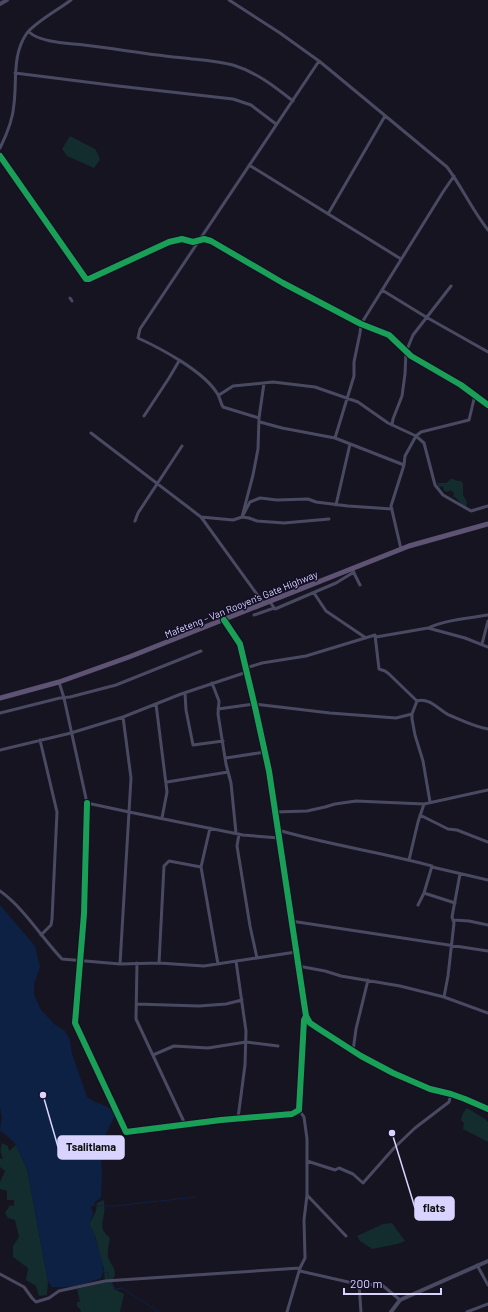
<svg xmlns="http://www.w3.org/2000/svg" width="488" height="1312" font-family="Barlow,sans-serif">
  <rect width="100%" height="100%" fill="#161421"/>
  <path fill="#132c2d" d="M 70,136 L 95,149 L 98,154 L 100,160 L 94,168 L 67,156 L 62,149 Z
    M 451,479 L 453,479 L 458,481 L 461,481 L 463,483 L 463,495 L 467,502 L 466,507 L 463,506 L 455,497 L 453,497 L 454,493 L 450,490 L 448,492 L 444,491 L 443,486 L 439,487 L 437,483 L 446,483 Z
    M 467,1108 L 485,1119 L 488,1122 L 488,1142 L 463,1129 L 464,1123 L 461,1120 L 463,1113 Z
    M 2,1143 L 8,1146 L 9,1151 L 16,1145 L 27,1169 L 48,1281 L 47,1295 L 39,1296 L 36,1286 L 26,1280 L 28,1268 L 13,1257 L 13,1246 L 19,1237 L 15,1220 L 8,1218 L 5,1213 L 10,1205 L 14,1206 L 14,1200 L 7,1200 L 7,1191 L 0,1189 L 0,1182 L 5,1171 L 0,1167 L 0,1158 L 3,1159 C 0,1152 0,1149 2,1143 Z
    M 104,1200 C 104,1205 105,1209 104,1214 C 102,1226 100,1230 110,1238 C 109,1244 107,1252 108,1257 C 111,1266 119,1270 112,1281 L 114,1289 L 124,1294 L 120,1312 L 81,1312 L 80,1309 L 77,1306 L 77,1302 L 80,1302 L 77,1289 L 105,1282 L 104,1269 L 100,1258 L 96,1238 L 89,1224 L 96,1211 L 97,1203 Z
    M 392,1223 L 405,1241 L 397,1244 L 372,1249 L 360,1241 L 357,1236 L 383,1224 Z"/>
  <path fill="#0d2144" d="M 0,905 L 35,946 L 40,967 L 34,984 L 34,995 L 41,1010 L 54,1024 L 65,1031 L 70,1040 L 72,1054 L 87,1097 C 98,1106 107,1102 115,1115 L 104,1138 L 101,1157 L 102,1173 L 101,1197 L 95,1202 L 94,1205 L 91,1206 L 93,1214 L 89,1224 C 97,1237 99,1252 104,1267 L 102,1268 L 103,1272 L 101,1278 C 83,1285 71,1288 52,1287 L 48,1281 L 27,1169 L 15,1143 L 0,1130 L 2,1117 L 0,1108 Z"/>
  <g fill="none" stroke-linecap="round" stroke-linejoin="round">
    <path stroke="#0d2144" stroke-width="1" d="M 161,1201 L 196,1197
      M 90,1206 C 95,1205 108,1206 115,1206
      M 116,1206 L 158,1201
      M 102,1268 L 104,1273 L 108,1272 L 108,1278
      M 108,1283 L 110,1284
      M 111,1284 L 116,1289 L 122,1288 L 159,1312"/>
    <path stroke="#4a4962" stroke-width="3" d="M 229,0 L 280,33 L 319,61 L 140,329 L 138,338 C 162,349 203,371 217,393 C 220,397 220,402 223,407 L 259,418
      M 29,32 C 41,43 69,43 84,45 C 118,49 151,55 184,58 C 201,60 217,61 233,65 C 256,72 274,86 293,101
      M 319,61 L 330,70 L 447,167 C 462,187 472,210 488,230
      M 15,73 L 118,86 L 233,99 L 251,105 L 276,124
      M 0,148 C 7,134 13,120 14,104 C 17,80 12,54 27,33 C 37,21 58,10 71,0
      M 0,156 L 86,279 L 89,279 L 169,242 L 182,239 L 193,242 L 204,239 L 211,241 L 283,283 L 361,324 L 389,335 L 411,356 L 461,385 L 488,405
      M 249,165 L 401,259
      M 328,214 L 385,116
      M 382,290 L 426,317 L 488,352
      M 70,298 L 72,301
      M 264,383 L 259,418 L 258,449 L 253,475 L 242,517 L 249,518 L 257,521 L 284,523 L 329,519
      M 219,395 L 233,386 L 273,382 L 315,387 L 358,402 L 388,423 L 416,436 L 424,443 L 435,485 L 443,495 L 471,511 L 488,506
      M 144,416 L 169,378 L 179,361
      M 260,422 L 282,428 L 335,438 L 404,465
      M 392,425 L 393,419 L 402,396 L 405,374 L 406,352 L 413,335 L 451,286
      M 91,433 L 201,517 L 264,604
      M 335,438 L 354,376 L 354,362 L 360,333 L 361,324 L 443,192 L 454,176
      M 336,505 L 350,444
      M 201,517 L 233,520 L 242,517 L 250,502 L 260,498 L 277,500 L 308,499 L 316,502 L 348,506 L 392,509
      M 135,521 L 138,513 L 182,446
      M 401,549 L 391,506 L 404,465 L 405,456 L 416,436 L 421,432 L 469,420 L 475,395
      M 353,571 L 360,585
      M 314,593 L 326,611 L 366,638
      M 270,602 L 275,609 L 336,583 L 354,572
      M 254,615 L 274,608
      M 428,628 C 446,620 468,618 488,615
      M 376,637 L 428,628 L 465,638 L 488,647
      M 482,644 L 488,621
      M 246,668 L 262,663 L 306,656 L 375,635 L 379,669 L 385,671 L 389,674 L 417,701 C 429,697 439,710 449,715 C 461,720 475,727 488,729
      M 59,682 L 64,698 L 87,803 L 129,812 L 120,964
      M 212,683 L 219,701 L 218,714 L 226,764 L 231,783 L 236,833
      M 185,693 L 186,710 L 193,745 L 223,741
      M 417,701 L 412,714 L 412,719 L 415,735 L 423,761 L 430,802
      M 156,704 L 167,792 L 162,818
      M 218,709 L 254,704 L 330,713 L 396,718 L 412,714
      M 0,713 L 60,698 L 70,697 L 116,685 L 201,651
      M 123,717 L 131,778 L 129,812 L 243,835 L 279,838
      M 40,740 L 57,812 L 52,919 L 51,925 L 41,935
      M 0,750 L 71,733 L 123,717 L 181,694 L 247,672
      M 226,758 L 265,752
      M 167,782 L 228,772
      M 87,803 L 84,914 L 75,1023 L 126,1132 L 221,1120 L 292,1114 L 299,1110 L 304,1020 L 306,1016
      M 275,812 L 307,811 L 325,807 L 335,804 L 356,801 L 424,804 L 488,790
      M 420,815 L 448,829 L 457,830 L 488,842
      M 210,828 L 201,867 L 218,964
      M 278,830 C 329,845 381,852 432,866 L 424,893 L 418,905
      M 239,834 L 237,846 L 250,926 L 257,958
      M 409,860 L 418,822 L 424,804
      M 432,867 L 488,880
      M 0,891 C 25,909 41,937 62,959 L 120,964 L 159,963 L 204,966 L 296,952
      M 424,893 L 455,903
      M 453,920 L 469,921 L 488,925
      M 291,921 L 488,951
      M 236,961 L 246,1031 L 245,1065 L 238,1118
      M 137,963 L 136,1019 L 185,1124
      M 159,963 L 164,866 L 169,861 L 201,867
      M 298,966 L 325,971 L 341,976 L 400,986 L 444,997 L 488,1013
      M 444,997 L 448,976 L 454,923 L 452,917 L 460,874
      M 136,1004 L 199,1006 L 226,1004 L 242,1000
      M 353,1051 L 356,1029 L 368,980
      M 153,1055 L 174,1046 L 208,1048 L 246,1042 L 278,1046
      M 307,1161 L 335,1170 L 339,1168 L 353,1174 L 363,1183 L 394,1148 L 415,1128 L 449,1102 L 451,1094
      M 307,1195 L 346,1236
      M 477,1265 L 488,1285
      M 300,1271 L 357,1284 L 369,1285 L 376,1284 L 382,1285 L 400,1300
      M 0,1274 L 24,1287 L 32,1298 L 36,1302 L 49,1298 L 59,1291 L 105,1281 L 300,1268
      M 359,1284 L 361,1312
      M 287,1312 L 300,1268 L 305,1258 L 304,1220 L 307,1195 L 307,1139 L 304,1117 L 299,1110
      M 467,1312 L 488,1304"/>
    <path stroke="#4a4962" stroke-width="4" d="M 0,4 L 7,0
      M 224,620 L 240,644 L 255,707 L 269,771 L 306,1016 L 310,1023 L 319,1029 L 361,1056 L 393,1073 L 430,1089 L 451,1094 L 465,1099 L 488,1109
      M 391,1312 L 400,1300 L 488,1261"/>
    <path stroke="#5e5373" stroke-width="5" d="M 0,698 L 59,682 L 129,657 L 409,546 L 488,524"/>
    <defs>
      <path id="cycleway" d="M 0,156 L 86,279 L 89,279 L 169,242 L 182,239 L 193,242 L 204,239 L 211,241 L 283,283 L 361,324 L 389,335 L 411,356 L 461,385 L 488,405
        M 224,620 L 240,644 L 255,707 L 269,771 L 306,1016 L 310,1023 L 319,1029 L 361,1056 L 393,1073 L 430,1089 L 451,1094 L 465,1099 L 488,1109
        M 87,803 L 84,914 L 75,1023 L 126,1132 L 221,1120 L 292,1114 L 299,1110 L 304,1020 L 306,1016"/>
    </defs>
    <use href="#cycleway" stroke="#130f26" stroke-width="8"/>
    <use href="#cycleway" stroke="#1a9f57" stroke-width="6"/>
  </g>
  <g text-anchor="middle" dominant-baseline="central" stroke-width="3" stroke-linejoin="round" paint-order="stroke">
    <g font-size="10" fill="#d9d4ff" stroke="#130f26">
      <text transform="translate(241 604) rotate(-22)">Mafeteng - Van Rooyen's Gate Highway</text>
    </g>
  </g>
  <path fill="none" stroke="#d9d4ff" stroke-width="1.5" d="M43 1095L58 1147M392 1133L415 1208"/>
  <g fill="#d9d4ff" stroke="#130f26" stroke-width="1.5">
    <circle cx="43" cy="1095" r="4"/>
    <circle cx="392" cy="1133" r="4"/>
  </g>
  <g fill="#d9d4ff" stroke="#d9d4ff" stroke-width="1.5">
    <rect x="58" y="1136" width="66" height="23" rx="4"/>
    <rect x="415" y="1197" width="39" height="23" rx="4"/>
  </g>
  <g font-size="11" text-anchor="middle" font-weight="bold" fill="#111">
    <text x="91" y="1151">Tsalitlama</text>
    <text x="434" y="1212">flats</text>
  </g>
  <path d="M344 1288v6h97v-6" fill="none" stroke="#d9d4ff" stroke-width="2"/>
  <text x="350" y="1288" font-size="12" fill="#d9d4ff" stroke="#130f26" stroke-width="3" paint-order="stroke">200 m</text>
</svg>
